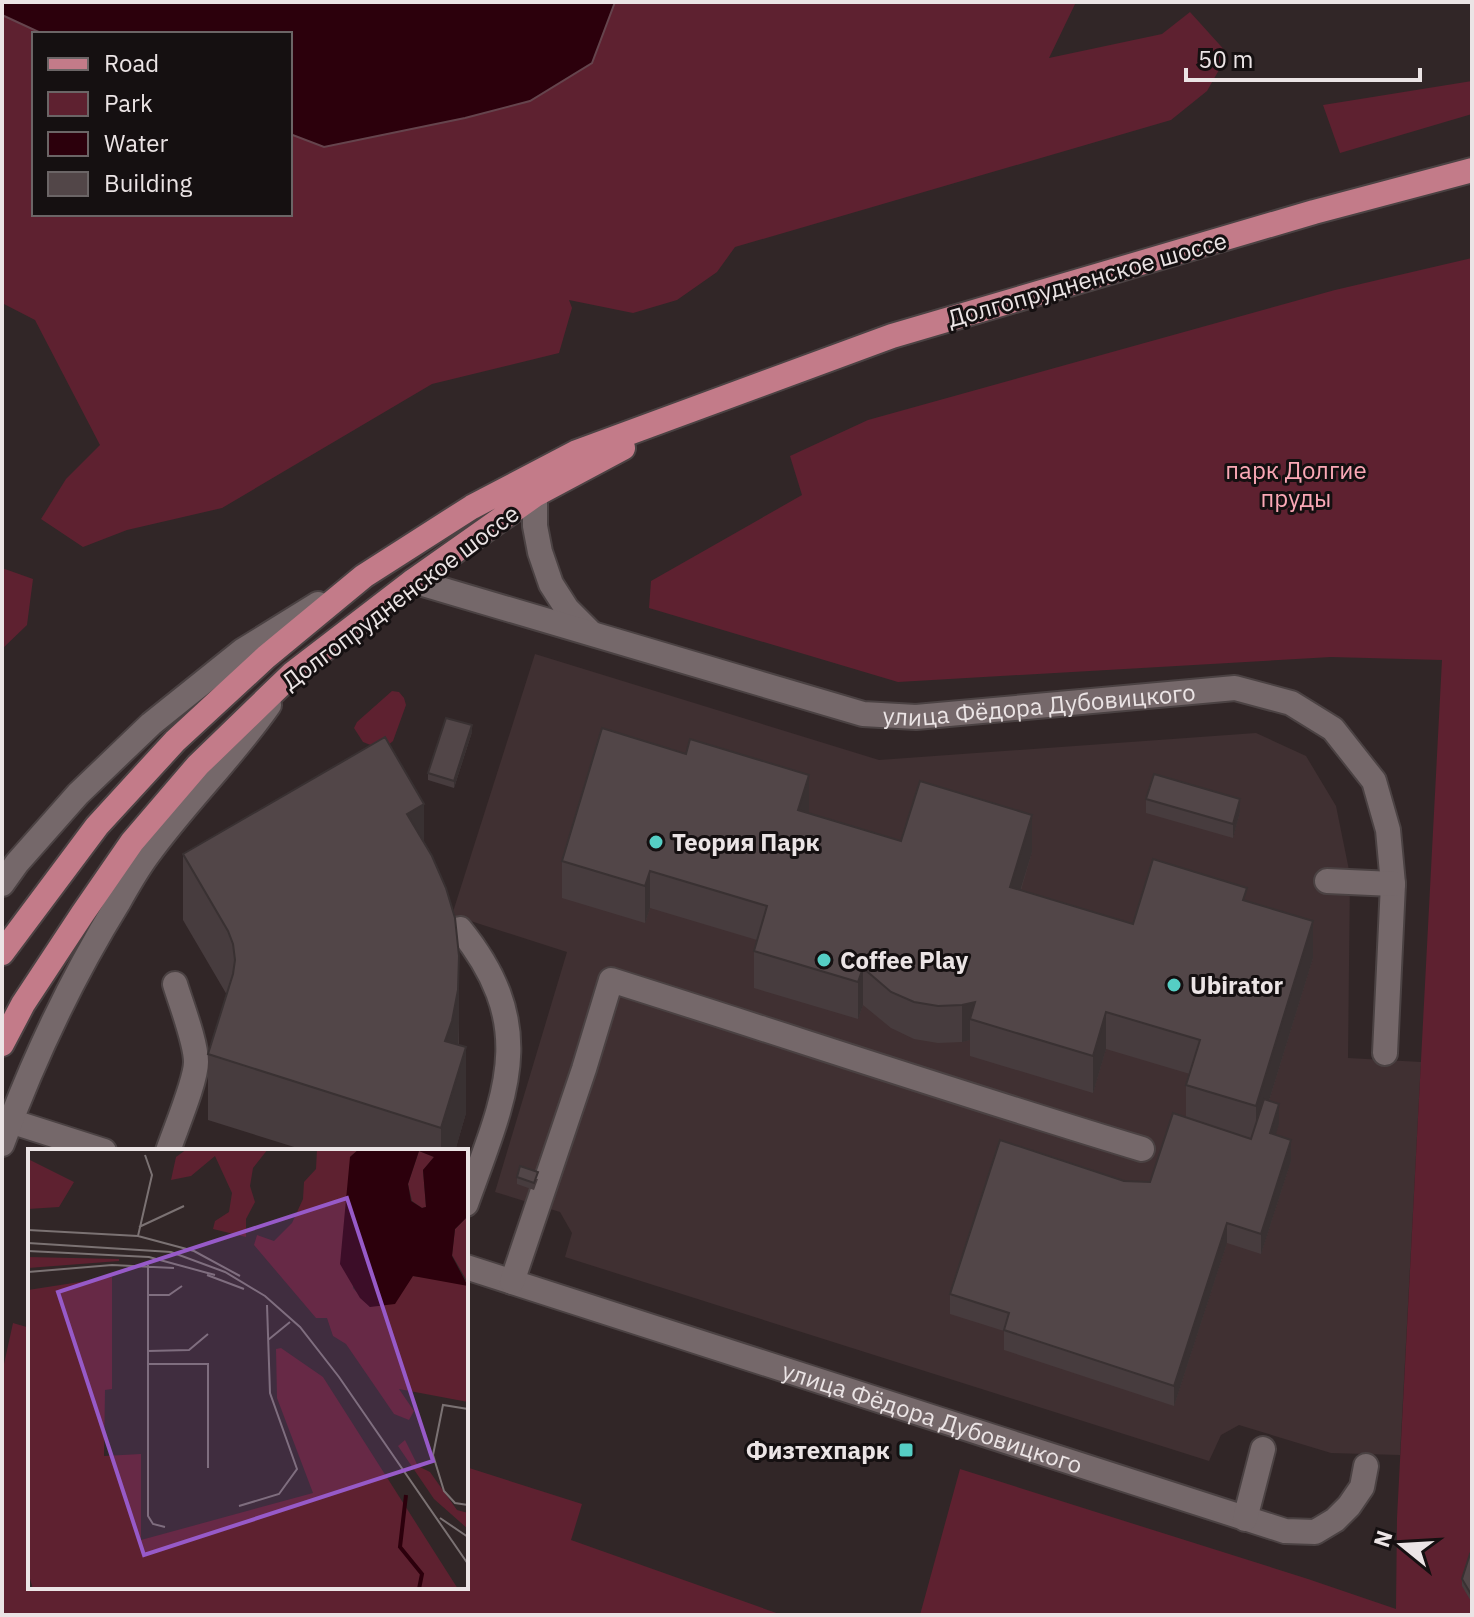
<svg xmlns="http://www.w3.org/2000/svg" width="1474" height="1617" font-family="'IBM Plex Sans',sans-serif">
  <rect width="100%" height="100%" fill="#312627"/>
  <path fill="#403032" d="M 535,654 L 879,760 L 1256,733 L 1306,756 L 1336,806 L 1350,875 L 1348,1058 L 1421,1062 L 1400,1455 L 1331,1453 L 1239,1425 L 1221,1435 L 1209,1461 L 565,1257 L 572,1233 L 560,1212 L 495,1192 L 567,952 L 452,915 Z"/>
  <path fill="#5e2130" d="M 615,2 L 1076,2 L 1049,58 L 1162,34 L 1190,12 L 1228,54 L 1207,91 L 1171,120 L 735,247 L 717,272 L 677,300 L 633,313 L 569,300 L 572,308 L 559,353 L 432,384 L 222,508 L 127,530 L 83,547 L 41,519 L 66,479 L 100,445 L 35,320 L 2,303 L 2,15 L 43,34 L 34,34 L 34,214 L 290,214 L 290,134 L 324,147 L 592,63 Z
    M 1472,81 L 1472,114 L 1340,153 L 1323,105 Z
    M 1472,258 L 1472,1615 L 920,1615 L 960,1469 L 1308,1579 L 1396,1609 L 1397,1518 L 1442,660 L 1331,657 L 898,682 L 649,608 L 651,581 L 802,495 L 790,456 L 868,420 L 1335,290 Z
    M 2,568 L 33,579 L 27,625 L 2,649 Z
    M 392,691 L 399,692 L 404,698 L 406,705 L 393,741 L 386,747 L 373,746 L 363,742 L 354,728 L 357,722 Z
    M 13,1323 L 30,1328 L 30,1587 L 466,1587 L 466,1467 L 582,1504 L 571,1540 L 782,1615 L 2,1615 L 2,1373 Z"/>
  <path fill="#2c000c" stroke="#65444d" stroke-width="2" d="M 2,2 L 615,2 L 592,63 L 530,101 L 465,118 L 324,147 L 290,134 L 290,34 L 43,34 L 2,15 Z"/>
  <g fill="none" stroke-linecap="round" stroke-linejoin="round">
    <defs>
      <g id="minor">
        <path d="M 535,495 L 535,526 L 540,552 L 551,584 L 567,609 L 589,631"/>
        <path id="s1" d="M 413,581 L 863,714 L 916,717 L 1235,688 L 1291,703 L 1333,729 L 1374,781 L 1388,830 L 1393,884 L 1385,1053"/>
        <path d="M 1327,881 L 1393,884"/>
        <path d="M 2,884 L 17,863 L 78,794 L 151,724 L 242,651 L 318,604"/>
        <path d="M 460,929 C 541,1029 504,1097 466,1204"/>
        <path d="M 10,1121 L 104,1151"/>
        <path d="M 2,1144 C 33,1060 71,979 118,903 C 127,887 136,871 147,856 C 185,803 232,758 269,705"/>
        <path d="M 168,1151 C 175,1130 196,1081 196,1062 C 196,1042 181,1004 175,984"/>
        <path id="s2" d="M 466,1267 L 1285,1531 L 1315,1532 L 1335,1520 L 1349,1506 L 1362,1487 L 1366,1466"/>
        <path d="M 512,1282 L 584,1069 L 611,980 C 788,1036 964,1095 1142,1149"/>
        <path d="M 1245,1519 L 1263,1449"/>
      </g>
      <path id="major" d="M 2,953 L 97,826 L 175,741 L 266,657 L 364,576 L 472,507 L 577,452 L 892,336 L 1314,212 L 1472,170
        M 2,1044 L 23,1004 L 83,913 L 132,842 L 198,765 L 292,674 L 413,581 L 535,495 L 623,448"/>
    </defs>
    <use href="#minor" stroke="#4b4243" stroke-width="28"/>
    <use href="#major" stroke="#4b4243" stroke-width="28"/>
    <use href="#minor" stroke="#75686a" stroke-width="24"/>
    <use href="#major" stroke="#c37b89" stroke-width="24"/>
  </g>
  <path fill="#473c3e" d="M 472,732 L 454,788 L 428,780 L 428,773 Z
    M 1146,799 L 1240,812 L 1233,838 L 1146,813 Z
    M 809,813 L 901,841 L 1032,852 L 1021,890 L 1133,924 L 1247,901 L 1313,958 L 1269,1101 L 1279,1124 L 1275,1135 L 1291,1161 L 1261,1254 L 1227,1243 L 1174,1406 L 1004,1350 L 1004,1331 L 950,1314 L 950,1294 L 1124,1181 L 1150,1182 L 1186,1118 L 1186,1085 L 1190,1074 L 1106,1049 L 1093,1093 L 970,1056 L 970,1040 L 962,1042 L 938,1043 L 914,1039 L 891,1028 L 863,1005 L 858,1019 L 754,988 L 754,951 L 757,940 L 650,908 L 645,923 L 562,898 L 562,861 Z
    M 424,842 L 459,1022 L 459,1045 L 466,1113 L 455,1151 L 307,1151 L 208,1120 L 208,1054 L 227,995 L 183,920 L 183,854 Z
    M 517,1177 L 538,1179 L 534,1190 L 517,1184 Z
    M 1472,1555 L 1472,1603 L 1462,1586 L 1462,1579 Z"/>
  <path fill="#393132" d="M 472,725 L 472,732 L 454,788 L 454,781 Z
    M 809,775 L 809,812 L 798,847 L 798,810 Z
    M 1240,799 L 1240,812 L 1233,838 L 1233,824 Z
    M 424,804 L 424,870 L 407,814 Z
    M 1032,815 L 1032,852 L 1010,924 L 1010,887 Z
    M 650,871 L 650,908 L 645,923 L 645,886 Z
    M 1313,921 L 1313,958 L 1256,1143 L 1256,1106 Z
    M 459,956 L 459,1022 L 458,1056 L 445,1041 Z
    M 863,968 L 863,1005 L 858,1019 L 858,982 Z
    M 975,1002 L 970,1019 L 970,1040 L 962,1042 L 962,1005 Z
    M 1106,1012 L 1106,1049 L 1093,1093 L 1093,1056 Z
    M 466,1047 L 466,1113 L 455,1151 L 441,1151 L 441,1128 Z
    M 1279,1104 L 1279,1124 L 1270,1153 L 1270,1133 Z
    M 1291,1140 L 1291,1161 L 1261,1254 L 1261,1234 Z
    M 1227,1223 L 1227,1243 L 1174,1406 L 1174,1386 Z"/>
  <path fill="#524648" stroke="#393132" stroke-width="2" d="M 446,718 L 472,725 L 454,781 L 428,773 Z
    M 602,728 L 686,754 L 690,739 L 809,775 L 798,810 L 901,841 L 920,781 L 1032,815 L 1010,887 L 1133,924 L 1153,859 L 1247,888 L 1243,900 L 1313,921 L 1256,1106 L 1186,1085 L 1200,1040 L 1106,1012 L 1093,1056 L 970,1019 L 975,1002 L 962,1005 L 938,1006 L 914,1002 L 891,992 L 863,968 L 858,982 L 754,951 L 767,906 L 650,871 L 645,886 L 562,861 Z
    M 385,737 L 424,804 L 407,814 L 432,856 L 446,888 L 455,918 L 459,956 L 458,990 L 452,1021 L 445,1041 L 466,1047 L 441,1128 L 208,1054 L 233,974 L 235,960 L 233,944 L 228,931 L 183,854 Z
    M 1154,774 L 1240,799 L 1233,824 L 1146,799 Z
    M 1264,1099 L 1279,1104 L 1270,1133 L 1291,1140 L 1261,1234 L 1227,1223 L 1174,1386 L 1004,1330 L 1009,1313 L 950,1294 L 1000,1140 L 1124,1181 L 1150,1182 L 1173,1113 L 1251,1139 Z
    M 520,1166 L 538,1172 L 534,1183 L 517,1177 Z
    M 1470,1554 L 1472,1555 L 1472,1596 L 1462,1579 Z"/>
  <g fill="#55cec4" stroke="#151011" stroke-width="3">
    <circle cx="656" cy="842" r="8"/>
    <circle cx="824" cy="960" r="8"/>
    <circle cx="1174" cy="985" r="8"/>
    <rect x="898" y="1442" width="16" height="16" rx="4"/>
  </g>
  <g text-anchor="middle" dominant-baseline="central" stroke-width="6" stroke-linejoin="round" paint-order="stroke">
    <g font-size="24" fill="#ebe4e5" stroke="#151011">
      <text transform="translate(1087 279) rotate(-16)">Долгопрудненское шоссе</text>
      <text transform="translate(400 597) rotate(-37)">Долгопрудненское шоссе</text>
      <text stroke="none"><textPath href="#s1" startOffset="646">улица Фёдора Дубовицкого</textPath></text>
      <text stroke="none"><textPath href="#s2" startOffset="490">улица Фёдора Дубовицкого</textPath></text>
    </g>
    <g font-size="24" fill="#fba8b6" stroke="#151011">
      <text x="1296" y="470">парк Долгие<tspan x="1296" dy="28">пруды</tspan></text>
    </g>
    <g font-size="24" font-weight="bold" fill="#ebe4e5" stroke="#151011" text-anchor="start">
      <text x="672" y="842">Теория Парк</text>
      <text x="840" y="960">Coffee Play</text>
      <text x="1190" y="985">Ubirator</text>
      <text x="890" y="1450" text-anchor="end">Физтехпарк</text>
    </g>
  </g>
  <g transform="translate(28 1149)">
    <rect width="440" height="440" fill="#312627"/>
    <path d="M 159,0 L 240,0 L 225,19 L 222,37 L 227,53 L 218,70 L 218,88 L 185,80 L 187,72 L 201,63 L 204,44 L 187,7 L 163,27 L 143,31 L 148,8 ZM 289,0 L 331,0 L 322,8 L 325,139 L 342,158 L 384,127 L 439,132 L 424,106 L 427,80 L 440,67 L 440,253 L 371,240 L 386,262 L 381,271 L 366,265 L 318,195 L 305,187 L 299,169 L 288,169 L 226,96 L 229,86 L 246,92 L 264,74 L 275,50 L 276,33 L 288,20 ZM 391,2 L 406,8 L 395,21 L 398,58 L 394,59 L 384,52 L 380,35 ZM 0,10 L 46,33 L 31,58 L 0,60 ZM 0,108 L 91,110 L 91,112 L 0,119 ZM 84,128 L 84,240 L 77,241 L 76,307 L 113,305 L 113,391 L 285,344 L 249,249 L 248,200 L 253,199 L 295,228 L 430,440 L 5,440 L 0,423 L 0,141 ZM 377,291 L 390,317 L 402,323 L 429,361 L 440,364 L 440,380 L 406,350 L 370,297 Z" fill="#5e2130"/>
    <path d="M 331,0 L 440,0 L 440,67 L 427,80 L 424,107 L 440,137 L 385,127 L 367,155 L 342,158 L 332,149 L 312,115 L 322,8 ZM 391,2 L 406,8 L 395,21 L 398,58 L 394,59 L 383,52 L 380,35 Z" fill="#2c000c" fill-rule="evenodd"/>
    <path fill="none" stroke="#2c000c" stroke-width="4" d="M 378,346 L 372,398 L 394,425 L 391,440"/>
    <path fill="none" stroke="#7b7273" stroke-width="2" d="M 111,78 L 156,57M 0,81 L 110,87 L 166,102 L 212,127M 110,87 L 124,26 L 117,6M 0,94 L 143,103 L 197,123 L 237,147 L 272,178 L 311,228 L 440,415M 0,102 L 121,108 L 187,126M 120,116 L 120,367 L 125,375 L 137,378M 0,123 L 84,116 L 146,119M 179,126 L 216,140M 120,146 L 141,146 L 154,137M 240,191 L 262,173M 120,202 L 161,201 L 180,185M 120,215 L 180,215 L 180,319M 440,260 L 415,256 L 405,306 L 416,342 L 427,354 L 440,356M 211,357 L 251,345 L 269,320 L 242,244 L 239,156M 412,369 L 440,388"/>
    <path fill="#975ac8" fill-opacity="0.15" stroke="#975ac8" stroke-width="4" d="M 319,49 L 405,312 L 116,406 L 30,143 Z"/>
    <rect width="440" height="440" fill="none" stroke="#ebe4e5" stroke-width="4"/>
  </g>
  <rect width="1474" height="1617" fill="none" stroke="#ebe4e5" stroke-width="8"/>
  <rect x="32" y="32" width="260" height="184" fill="#151011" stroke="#6b6566" stroke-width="2"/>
  <rect x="48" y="58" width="40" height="12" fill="#c37b89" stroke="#6b6566" stroke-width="2"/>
  <text x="104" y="72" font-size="24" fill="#ebe4e5">Road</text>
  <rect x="48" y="92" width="40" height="24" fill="#5e2130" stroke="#6b6566" stroke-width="2"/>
  <text x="104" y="112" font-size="24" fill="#ebe4e5">Park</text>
  <rect x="48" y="132" width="40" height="24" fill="#2c000c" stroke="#6b6566" stroke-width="2"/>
  <text x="104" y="152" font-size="24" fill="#ebe4e5">Water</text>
  <rect x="48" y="172" width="40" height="24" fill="#524648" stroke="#6b6566" stroke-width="2"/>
  <text x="104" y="192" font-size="24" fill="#ebe4e5">Building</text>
  <g transform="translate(1402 1545) rotate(288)" stroke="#151011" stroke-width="6" paint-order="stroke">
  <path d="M0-6L14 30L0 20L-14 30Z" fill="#ebe4e5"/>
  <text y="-12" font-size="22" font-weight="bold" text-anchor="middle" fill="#ebe4e5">N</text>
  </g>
  <path d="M1186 68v12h234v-12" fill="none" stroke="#ebe4e5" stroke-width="4"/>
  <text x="1198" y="68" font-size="24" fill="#ebe4e5" stroke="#151011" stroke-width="6" paint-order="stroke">50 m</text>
</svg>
